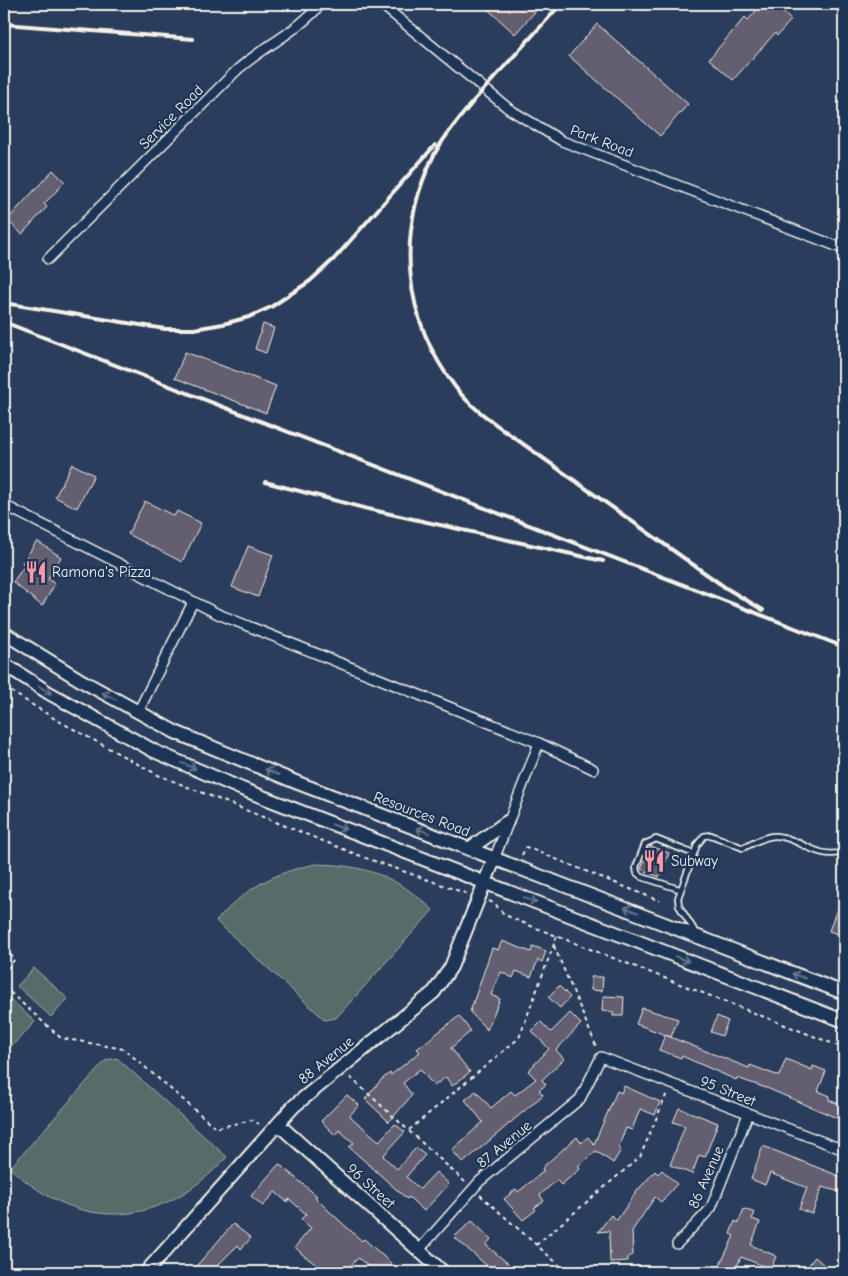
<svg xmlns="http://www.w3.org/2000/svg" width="848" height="1276" font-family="'Comic Neue',sans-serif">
  <rect width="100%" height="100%" fill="#2b3d5c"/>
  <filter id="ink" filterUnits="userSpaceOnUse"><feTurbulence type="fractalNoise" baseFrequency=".02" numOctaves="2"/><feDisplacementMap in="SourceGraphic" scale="10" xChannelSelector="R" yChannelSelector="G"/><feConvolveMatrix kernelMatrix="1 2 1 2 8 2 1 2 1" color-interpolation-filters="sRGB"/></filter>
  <g filter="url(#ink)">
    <path fill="#566c68" stroke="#a5aea8" d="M 316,864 C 366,865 396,876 433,910 L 336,1018 L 325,1020 L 216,921 C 246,888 272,873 316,864 Z
      M 34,968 L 68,999 L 51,1017 L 17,986 Z
      M 7,996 L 35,1022 L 4,1054 L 4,999 Z
      M 117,1058 L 227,1157 C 161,1228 82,1234 10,1168 L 106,1060 Z"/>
    <path fill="#635e70" stroke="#f4f1e8" d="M 482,4 L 542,4 L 515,34 Z
      M 762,4 L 774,4 L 791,20 L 777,36 L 775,33 L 733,80 L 709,59 L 745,17 L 748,20 Z
      M 597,24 L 688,104 L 660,136 L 569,56 Z
      M 53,170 L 65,182 L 44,204 L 47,207 L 22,234 L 7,220 Z
      M 263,324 L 274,328 L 266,353 L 255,349 Z
      M 185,352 L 276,386 L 266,413 L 175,378 Z
      M 72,464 L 94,475 L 77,508 L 55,497 Z
      M 145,501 L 174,516 L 177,511 L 201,523 L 182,562 L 128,534 Z
      M 37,541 L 61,557 L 48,579 L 55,584 L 42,606 L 13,582 L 25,565 L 22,563 Z
      M 248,546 L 273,555 L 258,597 L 232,587 Z
      M 650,846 L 669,853 L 659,877 L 641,869 Z
      M 836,911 L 844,914 L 844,936 L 829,931 Z
      M 502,941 L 531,952 L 533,946 L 546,951 L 542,962 L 538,960 L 531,977 L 516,971 L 513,978 L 501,972 L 491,995 L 500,999 L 487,1030 L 470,1012 L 492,948 L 498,950 Z
      M 591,977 L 603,977 L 602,991 L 591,990 Z
      M 559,986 L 570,997 L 560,1008 L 548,997 Z
      M 603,996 L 624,997 L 623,1016 L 613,1016 L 613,1012 L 602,1011 Z
      M 642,1008 L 678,1019 L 671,1037 L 636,1024 Z
      M 570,1013 L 581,1024 L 556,1050 L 564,1059 L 542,1080 L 546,1085 L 539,1090 L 543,1095 L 463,1163 L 452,1150 L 483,1122 L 465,1100 L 476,1091 L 491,1108 L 511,1091 L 515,1095 L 536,1079 L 528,1071 L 549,1049 L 532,1031 L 541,1022 L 551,1032 Z
      M 459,1016 L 471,1031 L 451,1048 L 470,1072 L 452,1086 L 446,1077 L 434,1086 L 420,1069 L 403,1083 L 412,1095 L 389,1122 L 365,1099 L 381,1080 L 390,1073 L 391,1075 L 420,1052 L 417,1049 Z
      M 717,1016 L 728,1021 L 722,1036 L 711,1032 Z
      M 665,1035 L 749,1068 L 750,1065 L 779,1076 L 786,1059 L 812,1070 L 813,1066 L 826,1071 L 818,1091 L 830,1096 L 829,1100 L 844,1106 L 844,1121 L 769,1089 L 737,1078 L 736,1080 L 682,1056 L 681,1058 L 659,1050 Z
      M 624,1086 L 660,1102 L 655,1115 L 640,1109 L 632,1130 L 626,1128 L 618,1148 L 621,1150 L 613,1163 L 596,1151 L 578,1166 L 580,1169 L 561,1185 L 557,1180 L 540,1195 L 544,1201 L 534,1208 L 536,1210 L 523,1220 L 504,1199 L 516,1189 L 518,1192 L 544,1171 L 542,1169 L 545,1165 L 577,1137 L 581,1143 L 588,1137 L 594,1144 L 617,1091 L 621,1093 Z
      M 347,1095 L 359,1105 L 350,1115 L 351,1117 L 379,1141 L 395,1124 L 405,1132 L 383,1156 L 397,1169 L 416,1148 L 425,1155 L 406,1177 L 420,1189 L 436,1172 L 449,1184 L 424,1211 L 409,1197 L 407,1199 L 349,1147 L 354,1143 L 339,1130 L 335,1135 L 321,1121 Z
      M 679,1108 L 718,1123 L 705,1157 L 699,1155 L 692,1174 L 670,1165 L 685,1126 L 673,1122 Z
      M 763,1146 L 844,1178 L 844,1193 L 822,1187 L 812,1214 L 799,1209 L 807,1188 L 770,1173 L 765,1185 L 751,1179 Z
      M 279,1164 L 317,1196 L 315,1197 L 329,1211 L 362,1241 L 364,1239 L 401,1272 L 375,1272 L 358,1258 L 345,1272 L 337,1272 L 329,1266 L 324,1271 L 302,1254 L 295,1247 L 311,1228 L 301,1219 L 306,1214 L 289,1199 L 287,1202 L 275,1192 L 263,1206 L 251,1196 Z
      M 662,1170 L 677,1184 L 661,1202 L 655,1197 L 632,1231 L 633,1255 L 628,1257 L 628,1261 L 610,1262 L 609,1231 L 598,1232 L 611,1215 L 617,1220 L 637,1191 L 655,1171 L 658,1174 Z
      M 744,1209 L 755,1213 L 752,1219 L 760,1222 L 751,1245 L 776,1256 L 771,1269 L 741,1257 L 735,1271 L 720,1265 L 734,1236 L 730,1234 L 735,1221 L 738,1223 Z
      M 472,1221 L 491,1239 L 486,1245 L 518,1272 L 494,1272 L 454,1237 Z
      M 233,1224 L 251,1238 L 241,1249 L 238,1245 L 211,1272 L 191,1272 Z
      M 815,1257 L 832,1272 L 811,1272 L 806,1268 Z"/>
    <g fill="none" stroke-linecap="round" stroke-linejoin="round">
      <defs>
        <path id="lane" d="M 679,889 L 642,877 L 637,873 L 636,867 L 645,844 L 656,839 L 694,854
          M 696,933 L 679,906 L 678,898 L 697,845 L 704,836 L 711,835 L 743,848 C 753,844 765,835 776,836 C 802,838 815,860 844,852"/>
        <path id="street" d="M 381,4 L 509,109 L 562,141 L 844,249
          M 48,259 L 237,70 C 264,46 297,32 321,4
          M 4,505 L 218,614 L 539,743 L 593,769
          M 138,712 L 193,602
          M 495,857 L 539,743
          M 677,1244 L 711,1208 L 748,1114
          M 419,1250 L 480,1181 L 580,1099 L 601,1057 L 844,1150"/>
        <path id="secondary" d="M 4,633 L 82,681 L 175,732 L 298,783 L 844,993
          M 4,664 L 49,693 L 154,751 L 242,789 L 844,1021
          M 469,849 L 507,822
          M 278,1124 L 443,1272
          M 146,1272 L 294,1106 L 434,992 L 451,967 L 495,857"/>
      </defs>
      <use href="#lane" stroke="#f4f1e8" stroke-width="8"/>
      <use href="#street" stroke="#f4f1e8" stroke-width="12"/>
      <use href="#secondary" stroke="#f4f1e8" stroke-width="16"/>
      <path stroke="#f4f1e8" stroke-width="2" stroke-dasharray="4 4" stroke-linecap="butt" d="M 4,687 L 55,719 L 158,775 L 363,857 L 468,894
        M 522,855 L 526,847 L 660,901
        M 489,901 L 496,904 C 500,916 520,921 531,926 L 844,1048
        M 554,946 L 597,1048
        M 4,949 L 15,959 L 4,972
        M 4,987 L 61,1038 L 124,1049 L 216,1128 L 252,1120 L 259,1124
        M 350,1077 L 465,1182
        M 409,1130 L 519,1038 L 557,936
        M 480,1195 L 567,1272
        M 536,1245 L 640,1157 L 667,1093"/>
      <use href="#lane" stroke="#1d3557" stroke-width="4.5"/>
      <use href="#street" stroke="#1d3557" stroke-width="9"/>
      <use href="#secondary" stroke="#1d3557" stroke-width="12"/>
      <path stroke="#f4f1e8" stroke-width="4" d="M 4,24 L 193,39
        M 472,103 C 459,119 444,136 434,155 C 395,233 403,319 456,388 C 468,404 486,417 502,429 L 726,588 L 763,610
        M 468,107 L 561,4
        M 4,303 L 165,329 L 194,329 L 223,324 L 249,317 L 271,307 L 310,281 L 334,259 L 435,145
        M 4,322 L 844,647
        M 265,482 L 368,509 L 603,561"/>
    </g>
    <defs><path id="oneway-shaft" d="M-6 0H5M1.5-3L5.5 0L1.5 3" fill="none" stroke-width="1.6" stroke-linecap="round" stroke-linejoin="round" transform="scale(1.25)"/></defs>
    <g stroke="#68778a">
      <use href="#oneway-shaft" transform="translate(45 690) rotate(31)"/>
      <use href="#oneway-shaft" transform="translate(109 696) rotate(-152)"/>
      <use href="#oneway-shaft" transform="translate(189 766) rotate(23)"/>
      <use href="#oneway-shaft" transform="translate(272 772) rotate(-157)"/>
      <use href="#oneway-shaft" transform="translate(339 827) rotate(21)"/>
      <use href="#oneway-shaft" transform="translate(423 831) rotate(-159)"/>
      <use href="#oneway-shaft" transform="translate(530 900) rotate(21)"/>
      <use href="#oneway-shaft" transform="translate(631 910) rotate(-159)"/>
      <use href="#oneway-shaft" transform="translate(682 959) rotate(21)"/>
      <use href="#oneway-shaft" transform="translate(799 976) rotate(-159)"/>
    </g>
  </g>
  <defs>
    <symbol id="restaurant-bare" viewBox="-9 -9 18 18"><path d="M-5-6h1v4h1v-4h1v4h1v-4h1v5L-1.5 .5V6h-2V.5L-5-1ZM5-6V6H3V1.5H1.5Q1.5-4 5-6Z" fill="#ff9aa2" stroke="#1d3557" stroke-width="2.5" paint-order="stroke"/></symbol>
  </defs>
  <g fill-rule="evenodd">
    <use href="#restaurant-bare" x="20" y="556" width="32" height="32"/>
    <use href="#restaurant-bare" x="638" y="845" width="32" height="32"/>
  </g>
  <g text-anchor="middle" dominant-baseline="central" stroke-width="4.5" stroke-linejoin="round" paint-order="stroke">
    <g font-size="15" fill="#f4f1e8" stroke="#1d3557">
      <text transform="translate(171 117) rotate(-45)">Service Road</text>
      <text transform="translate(602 141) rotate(21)">Park Road</text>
      <text transform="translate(422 814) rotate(21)">Resources Road</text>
      <text transform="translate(326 1060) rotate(-39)">88 Avenue</text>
      <text transform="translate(728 1091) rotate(22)">95 Street</text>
      <text transform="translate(504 1144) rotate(-39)">87 Avenue</text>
      <text transform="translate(706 1177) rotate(-66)">86 Avenue</text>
      <text transform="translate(371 1186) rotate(42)">96 Street</text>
    </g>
    <g font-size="15" fill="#f4f1e8" stroke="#1d3557" text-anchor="start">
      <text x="52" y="572">Ramona's Pizza</text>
      <text x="671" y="861">Subway</text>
    </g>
  </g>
  <rect width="848" height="1276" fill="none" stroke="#1d3557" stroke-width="20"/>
  <rect x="10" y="10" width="828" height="1256" fill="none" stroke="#f4f1e8" stroke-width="2" filter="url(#ink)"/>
</svg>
